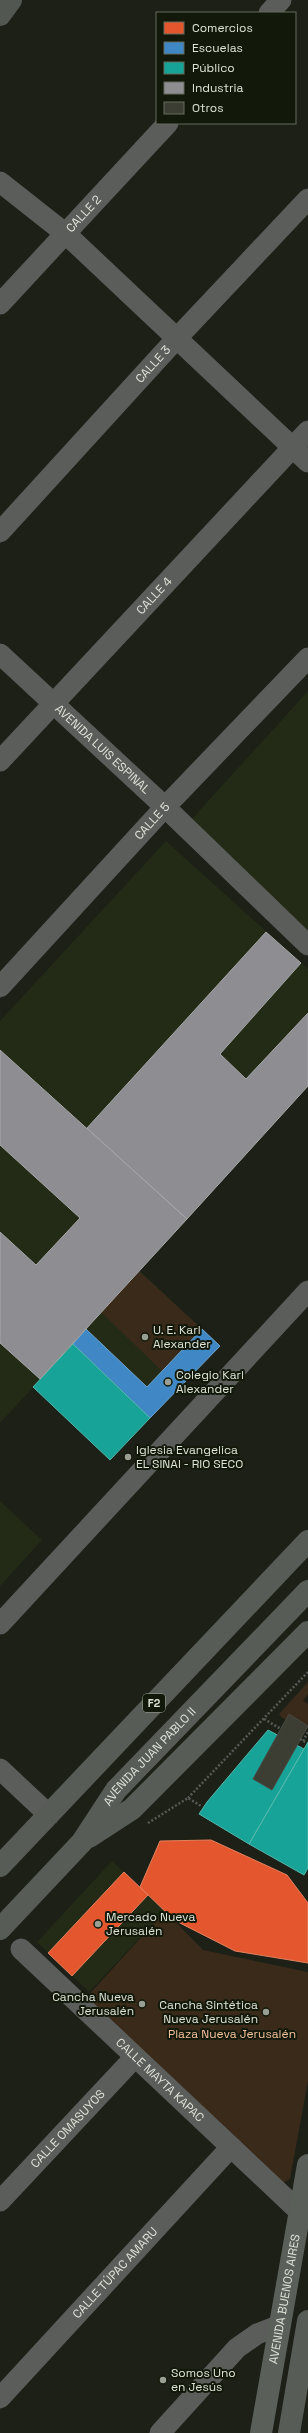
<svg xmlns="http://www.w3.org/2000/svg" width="308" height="2433" font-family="'Space Grotesk',sans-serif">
  <rect width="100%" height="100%" fill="#1c2016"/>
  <path fill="#232b16" d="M 308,691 L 308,930 L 189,822 Z
    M 166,841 L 308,969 L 308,1086 L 139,1270 L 220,1346 L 150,1418 L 73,1345 L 0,1423 L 0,1021 Z
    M 0,1501 L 42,1540 L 0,1586 Z
    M 112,1861 L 165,1911 L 89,1992 L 37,1942 Z"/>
  <path fill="#392a1a" d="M 139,1271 L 202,1329 L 162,1371 L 101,1312 Z
    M 308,1682 L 308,1694 L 303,1701 L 308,1704 L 308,1727 L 306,1731 L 281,1717 L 279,1714 Z
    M 165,1911 L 203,1950 L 308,1972 L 308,2081 L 290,2179 L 278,2185 L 84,2000 Z"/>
  <path fill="#e4572e" stroke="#e28161" d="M 211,1840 L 287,1875 L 308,1903 L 308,1963 L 235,1951 L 174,1920 L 140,1887 L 160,1841 Z
    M 124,1872 L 148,1895 L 72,1976 L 48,1953 Z"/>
  <path fill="#3f88c5" stroke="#6fa3cb" d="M 86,1329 L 147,1387 L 202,1329 L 220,1346 L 150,1418 L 73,1344 Z"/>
  <path fill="#17a398" stroke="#53b6ab" d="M 73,1344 L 150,1418 L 110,1460 L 33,1387 Z
    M 268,1730 L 304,1749 L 249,1844 L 199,1814 L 207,1802 Z
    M 308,1742 L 308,1868 L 304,1875 L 249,1844 Z"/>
  <path fill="#8d8d92" stroke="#a5a7a7" d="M 266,932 L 301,963 L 220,1054 L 246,1079 L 308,1013 L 308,1086 L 187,1219 L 87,1128 Z
    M 0,1050 L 187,1219 L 40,1379 L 0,1343 L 0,1232 L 36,1265 L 80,1218 L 0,1145 Z"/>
  <path fill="#3d3e33" stroke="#494941" d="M 289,1714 L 308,1726 L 272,1790 L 253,1779 Z"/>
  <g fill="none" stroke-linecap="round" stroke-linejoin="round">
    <path stroke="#575a56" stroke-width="2.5" stroke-dasharray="2 2" stroke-linecap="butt" d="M 264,1719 L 281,1729
      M 300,1739 L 307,1743
      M 303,1741 L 308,1732
      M 188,1798 L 308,1672
      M 148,1823 L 188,1798 L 201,1806"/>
    <g stroke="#5b5d5b" stroke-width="21">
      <path d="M 269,13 L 281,0"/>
      <path d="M 0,182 L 66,234 L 308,462"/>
      <path id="s1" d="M 0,304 L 168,123"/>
      <path id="s2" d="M 0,532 L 177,338 L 308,199"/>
      <path id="s3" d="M 0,654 L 165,807 L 308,945"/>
      <path id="s4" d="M 0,761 L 308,431"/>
      <path id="s5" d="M 0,987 L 165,807 L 308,658"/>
      <path d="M 0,1624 L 308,1291"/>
      <path d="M 0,1769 L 49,1815"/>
      <path id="s6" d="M 21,1949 L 300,2212"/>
      <path id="s7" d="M 0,2201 L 135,2057"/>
      <path id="s8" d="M 0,2398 L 231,2147"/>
      <path d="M 160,2433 L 237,2348 L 257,2334 L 280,2325"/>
    </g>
    <path stroke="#535752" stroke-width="22" d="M 0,15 L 11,0"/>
    <path stroke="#5a5f59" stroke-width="22" id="s9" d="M 261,2433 L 308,2165"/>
    <g stroke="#585c56" stroke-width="22">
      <path d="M 89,1837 L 132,1809 L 308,1632"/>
      <path d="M 0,1866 L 308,1541"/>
      <path id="s10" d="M 0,1929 L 82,1842 L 116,1790 L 308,1591"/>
      <path d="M 289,2433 L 308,2321"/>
    </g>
  </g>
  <g fill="#9a9f94" stroke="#13190a" stroke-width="1.5">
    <circle cx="145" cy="1337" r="4"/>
    <circle cx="168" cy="1382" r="4"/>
    <circle cx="128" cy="1457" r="4"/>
    <circle cx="98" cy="1924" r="4"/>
    <circle cx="142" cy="2004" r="4"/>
    <circle cx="266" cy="2012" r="4"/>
    <circle cx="163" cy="2380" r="4"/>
  </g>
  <g text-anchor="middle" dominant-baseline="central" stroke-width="4" stroke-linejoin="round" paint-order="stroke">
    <rect fill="#13190a" stroke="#a1a69a" stroke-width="1" x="143" y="1694" width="22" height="18" rx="3"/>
    <g font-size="11" font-weight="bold" fill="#dee3d8">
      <text x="154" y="1703">F2</text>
    </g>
    <g font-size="12" fill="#dee3d8" stroke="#13190a">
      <text stroke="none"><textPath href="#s1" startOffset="123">CALLE 2</textPath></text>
      <text stroke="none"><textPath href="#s2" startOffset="227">CALLE 3</textPath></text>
      <text stroke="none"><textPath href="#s4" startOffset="226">CALLE 4</textPath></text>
      <text stroke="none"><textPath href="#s3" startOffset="140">AVENIDA LUIS ESPINAL</textPath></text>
      <text stroke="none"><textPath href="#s5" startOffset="225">CALLE 5</textPath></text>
      <text stroke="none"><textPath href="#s10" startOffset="229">AVENIDA JUAN PABLO II</textPath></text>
      <text stroke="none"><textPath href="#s6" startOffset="191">CALLE MAYTA KAPAC</textPath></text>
      <text stroke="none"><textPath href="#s7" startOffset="99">CALLE OMASUYOS</textPath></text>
      <text stroke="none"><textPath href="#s8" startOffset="170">CALLE TÚPAC AMARU</textPath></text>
      <text stroke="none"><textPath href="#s9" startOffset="136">AVENIDA BUENOS AIRES</textPath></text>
    </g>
    <g font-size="12" fill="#dee3d8" stroke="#13190a" text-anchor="start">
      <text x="153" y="1330">U. E. Karl<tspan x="153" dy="14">Alexander</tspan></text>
      <text x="176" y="1375">Colegio Karl<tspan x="176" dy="14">Alexander</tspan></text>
      <text x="136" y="1450">Iglesia Evangelica<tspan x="136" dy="14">EL SINAI - RIO SECO</tspan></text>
      <text x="106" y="1917">Mercado Nueva<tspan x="106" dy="14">Jerusalén</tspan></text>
      <text x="134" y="1997" text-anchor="end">Cancha Nueva<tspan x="134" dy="14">Jerusalén</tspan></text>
      <text x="258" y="2005" text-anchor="end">Cancha Sintética<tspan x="258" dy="14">Nueva Jerusalén</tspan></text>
      <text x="171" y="2373">Somos Uno<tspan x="171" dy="14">en Jesús</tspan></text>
    </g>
    <g font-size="12" fill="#f4c29b" stroke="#13190a">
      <text x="232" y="2034">Plaza Nueva Jerusalén</text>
    </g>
  </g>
  <rect x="156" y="12" width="140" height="112" fill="#13190a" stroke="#646a5c"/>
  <rect x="164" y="22" width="20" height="12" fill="#e4572e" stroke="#646a5c"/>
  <text x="192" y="32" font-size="12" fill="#dee3d8">Comercios</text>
  <rect x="164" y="42" width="20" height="12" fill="#3f88c5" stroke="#646a5c"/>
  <text x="192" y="52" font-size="12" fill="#dee3d8">Escuelas</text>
  <rect x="164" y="62" width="20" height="12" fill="#17a398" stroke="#646a5c"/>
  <text x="192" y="72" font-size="12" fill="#dee3d8">Público</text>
  <rect x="164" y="82" width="20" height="12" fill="#8d8d92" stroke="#646a5c"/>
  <text x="192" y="92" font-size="12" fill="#dee3d8">Industria</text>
  <rect x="164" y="102" width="20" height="12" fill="#3d3e33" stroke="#646a5c"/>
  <text x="192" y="112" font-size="12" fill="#dee3d8">Otros</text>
</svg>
